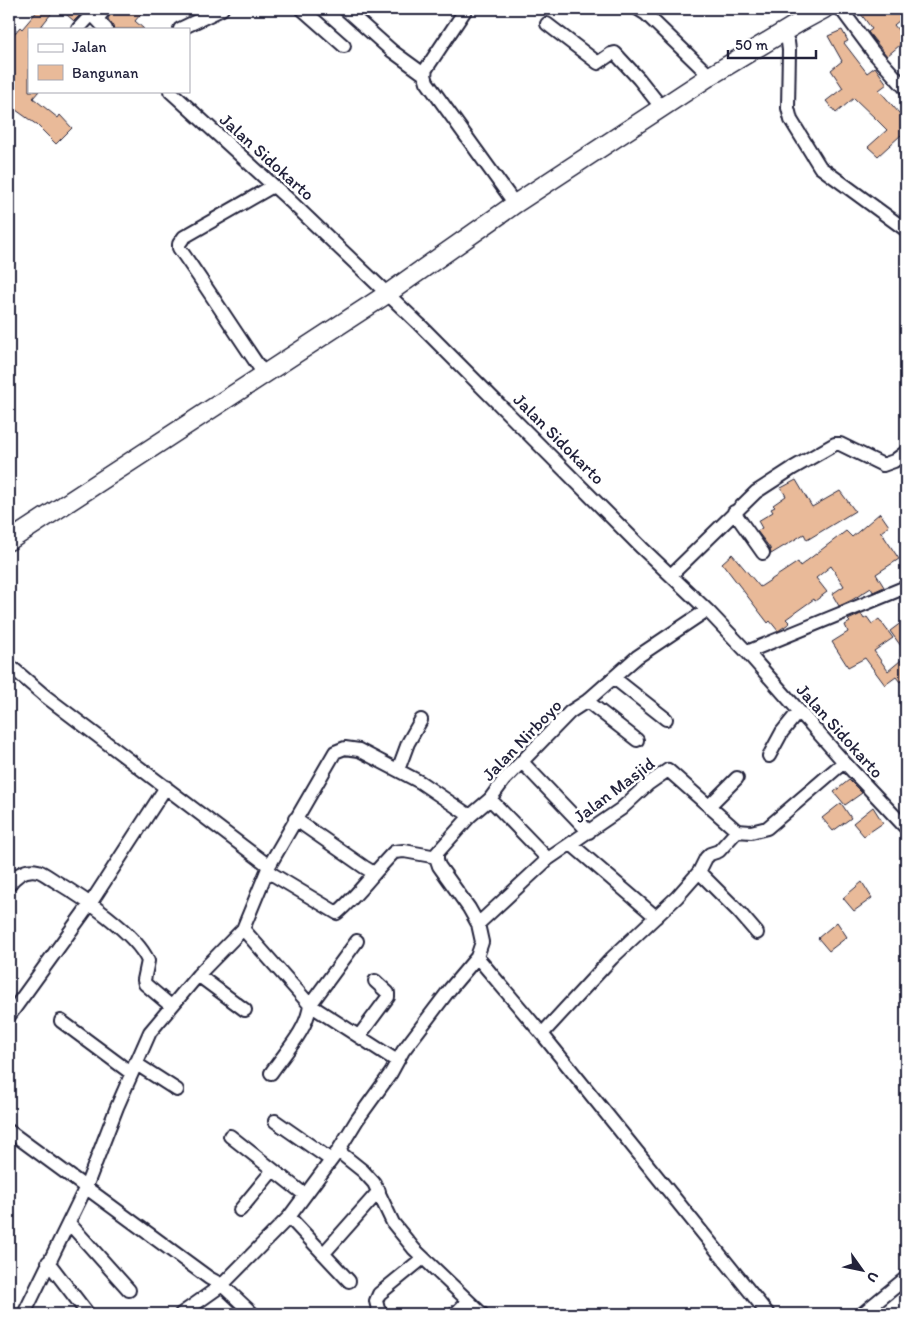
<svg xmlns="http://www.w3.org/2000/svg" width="915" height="1323" font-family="Itim,sans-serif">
  <rect width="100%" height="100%" fill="#fff"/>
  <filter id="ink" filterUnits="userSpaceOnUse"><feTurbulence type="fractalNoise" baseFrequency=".02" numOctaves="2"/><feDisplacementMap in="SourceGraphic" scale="10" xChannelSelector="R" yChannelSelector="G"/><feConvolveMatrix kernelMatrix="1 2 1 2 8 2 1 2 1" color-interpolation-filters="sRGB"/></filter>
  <g filter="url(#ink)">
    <path fill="#e9ba99" stroke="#22223b" d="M 39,9 L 55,9 L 39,29 L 29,29 L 29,91 L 39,91 L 33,98 L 58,118 L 60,115 L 72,128 L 56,144 L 37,125 L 9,105 L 9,40 L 20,27 L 22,29 Z
      M 60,9 L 79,9 L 81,14 L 74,21 Z
      M 113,9 L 145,9 L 135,21 L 144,29 L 114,29 L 108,19 Z
      M 870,9 L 902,9 L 906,13 L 906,15 L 894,25 L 906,40 L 887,56 L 868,32 L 872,29 L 861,14 Z
      M 842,30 L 848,41 L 844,43 L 867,73 L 875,67 L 887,84 L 879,90 L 906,121 L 906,141 L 901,135 L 878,156 L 868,147 L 887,130 L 877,120 L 854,98 L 836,113 L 826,101 L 843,88 L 831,70 L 842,61 L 828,36 Z
      M 796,480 L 812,507 L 840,491 L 855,511 L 807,540 L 804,534 L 771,554 L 770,548 L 757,531 L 762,528 L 758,521 L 773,512 L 771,509 L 775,507 L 773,505 L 786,496 L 781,488 Z
      M 880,513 L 889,526 L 881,532 L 899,559 L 876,574 L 884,587 L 873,592 L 871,588 L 852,600 L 839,606 L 832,594 L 844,586 L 831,566 L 816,578 L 827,592 L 815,601 L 814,599 L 786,619 L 790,623 L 778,631 L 770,621 L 768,623 L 722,563 L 732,554 L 760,587 L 798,562 L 800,566 L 846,531 L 852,537 Z
      M 861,614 L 864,619 L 867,617 L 872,624 L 879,619 L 893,638 L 874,651 L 888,671 L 906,656 L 906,677 L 900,682 L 896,677 L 885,685 L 865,658 L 848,667 L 832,642 L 848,632 L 845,625 L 850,622 L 848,620 Z
      M 902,622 L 906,628 L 906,653 L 890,631 Z
      M 849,780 L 862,793 L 845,805 L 834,792 Z
      M 841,803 L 851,818 L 833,831 L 822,818 Z
      M 873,807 L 883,823 L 864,836 L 853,823 Z
      M 862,882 L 872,898 L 854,911 L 843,898 Z
      M 837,922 L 847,937 L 829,951 L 818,938 Z"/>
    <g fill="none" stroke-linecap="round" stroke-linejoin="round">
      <defs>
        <path id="street" d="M 87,9 L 106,29
          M 302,9 L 344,46
          M 345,9 L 392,51 L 425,75
          M 466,9 L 426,69 L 425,75 L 427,82 L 515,204
          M 638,9 L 646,14 L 710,76
          M 841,9 L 873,52 L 906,89
          M 97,19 L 105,9
          M 547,24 L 598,63 L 611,54 L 615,53 L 639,79 L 662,108
          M 78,29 L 92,14
          M 180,29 L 222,9
          M 783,32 L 788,42 L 789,50 L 788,108 L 791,120 L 820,167 L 906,230
          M 170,91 L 287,198 L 419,324 L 642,548 L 707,610 L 747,652 L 844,762 L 906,828
          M 264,374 C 235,332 208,289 179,248 L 179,244 L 184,237 L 273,186
          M 734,512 L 763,553
          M 671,575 L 756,492 L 793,468 L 835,444 L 840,444 L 883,465 L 894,461 L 906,452
          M 747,652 L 906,587
          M 9,665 L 45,696 L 269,866
          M 614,678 L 666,719
          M 587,701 L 637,740
          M 769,756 L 782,732 L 799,711
          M 522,762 L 589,832
          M 398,770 L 408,743 L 421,720
          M 490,799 L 548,859
          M 709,806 L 737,778
          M 295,819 L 364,867 L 374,873
          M 571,844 L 656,917
          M 267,871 L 337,913 C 358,895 374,872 394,852 L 404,851 L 437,857
          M 699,872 L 739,912 L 757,933
          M 9,885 C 16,875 25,868 38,871 C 44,873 50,878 55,881 C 82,897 136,933 148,961 L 144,980 L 145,984 L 171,1006
          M 478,924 L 548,859 L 621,809 L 648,784 L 668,770 L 737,831 L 751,832 L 767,828 L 844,762
          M 243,929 L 310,1005 L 397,1061
          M 477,957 L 542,1034 L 768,1314
          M 198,975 L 245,1010
          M 9,1016 L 90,904 L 166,787
          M 61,1021 L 131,1073
          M 542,1034 L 612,958 L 677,897 L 699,872 L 706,858 L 710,854 L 719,851 L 737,831
          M 359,1036 L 388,997 L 388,993 L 375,981
          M 135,1063 L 177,1090
          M 271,1073 C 285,1052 307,1031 310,1005 L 357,941
          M 275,1121 L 331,1160
          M 9,1131 L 209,1278 L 222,1285 L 253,1314
          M 230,1136 L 305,1195
          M 240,1210 L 273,1170
          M 289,1217 L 349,1281
          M 69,1223 L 129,1290
          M 324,1253 L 379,1191
          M 48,1262 L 88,1314
          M 24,1314 L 86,1187 L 117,1107 L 150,1032 L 198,975 L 243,929 L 269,866 L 335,752 L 345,748 L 359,750 L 420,782 L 470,816
          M 181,1314 L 222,1285 L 289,1217 L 338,1151
          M 382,1314 L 378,1309 L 376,1301 L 379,1294 L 423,1258
          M 455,1314 L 468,1301
          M 482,1314 L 414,1249 L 393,1223 L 374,1183 L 363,1171 L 338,1151 L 357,1120 L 391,1073 L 403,1051 L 450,989 L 477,957 L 482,942 L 478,924 L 469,908 L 439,866 L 437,860 L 437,853 L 470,816 L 490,799 L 504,780 L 570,712 L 587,701 L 637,657 L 707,610
          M 862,1314 L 906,1278"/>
        <path id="secondary" d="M 9,541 L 387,294 L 515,204 L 710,76 L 800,22 L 824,9"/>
      </defs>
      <use href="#street" stroke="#22223b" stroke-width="16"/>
      <use href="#secondary" stroke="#22223b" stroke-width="21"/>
      <use href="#street" stroke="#fff" stroke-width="12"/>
      <use href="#secondary" stroke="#fff" stroke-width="18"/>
    </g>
  </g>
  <g text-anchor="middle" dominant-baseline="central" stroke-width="5" stroke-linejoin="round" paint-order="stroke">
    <g font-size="18" fill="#22223b" stroke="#fff">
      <text transform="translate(267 157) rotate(42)">Jalan Sidokarto</text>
      <text transform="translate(559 439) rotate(45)">Jalan Sidokarto</text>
      <text transform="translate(840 731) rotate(48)">Jalan Sidokarto</text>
      <text transform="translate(522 740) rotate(-46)">Jalan Nirboyo</text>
      <text transform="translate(614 790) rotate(-37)">Jalan Masjid</text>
    </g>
  </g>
  <rect width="915" height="1323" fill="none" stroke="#fff" stroke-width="30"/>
  <rect x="15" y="15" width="885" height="1293" fill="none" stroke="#22223b" stroke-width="2" filter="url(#ink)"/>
  <rect x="28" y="28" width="162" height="65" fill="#ffffff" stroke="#a7a7b1"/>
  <rect x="38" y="44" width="25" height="8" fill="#ffffff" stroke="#a7a7b1"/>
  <text x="72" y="52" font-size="15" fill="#22223b">Jalan</text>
  <rect x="38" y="65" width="25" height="15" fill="#e9ba99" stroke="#a7a7b1"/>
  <text x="72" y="78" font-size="15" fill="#22223b">Bangunan</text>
  <g transform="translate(862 1270) rotate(123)" stroke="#ffffff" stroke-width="4" paint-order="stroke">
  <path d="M0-4L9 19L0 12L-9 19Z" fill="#22223b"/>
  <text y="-8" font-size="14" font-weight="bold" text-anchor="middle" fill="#22223b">U</text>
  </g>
  <path d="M728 50v8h88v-8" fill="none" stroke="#22223b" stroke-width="2.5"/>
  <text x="735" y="50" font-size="15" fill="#22223b" stroke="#ffffff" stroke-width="4" paint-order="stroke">50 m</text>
</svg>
